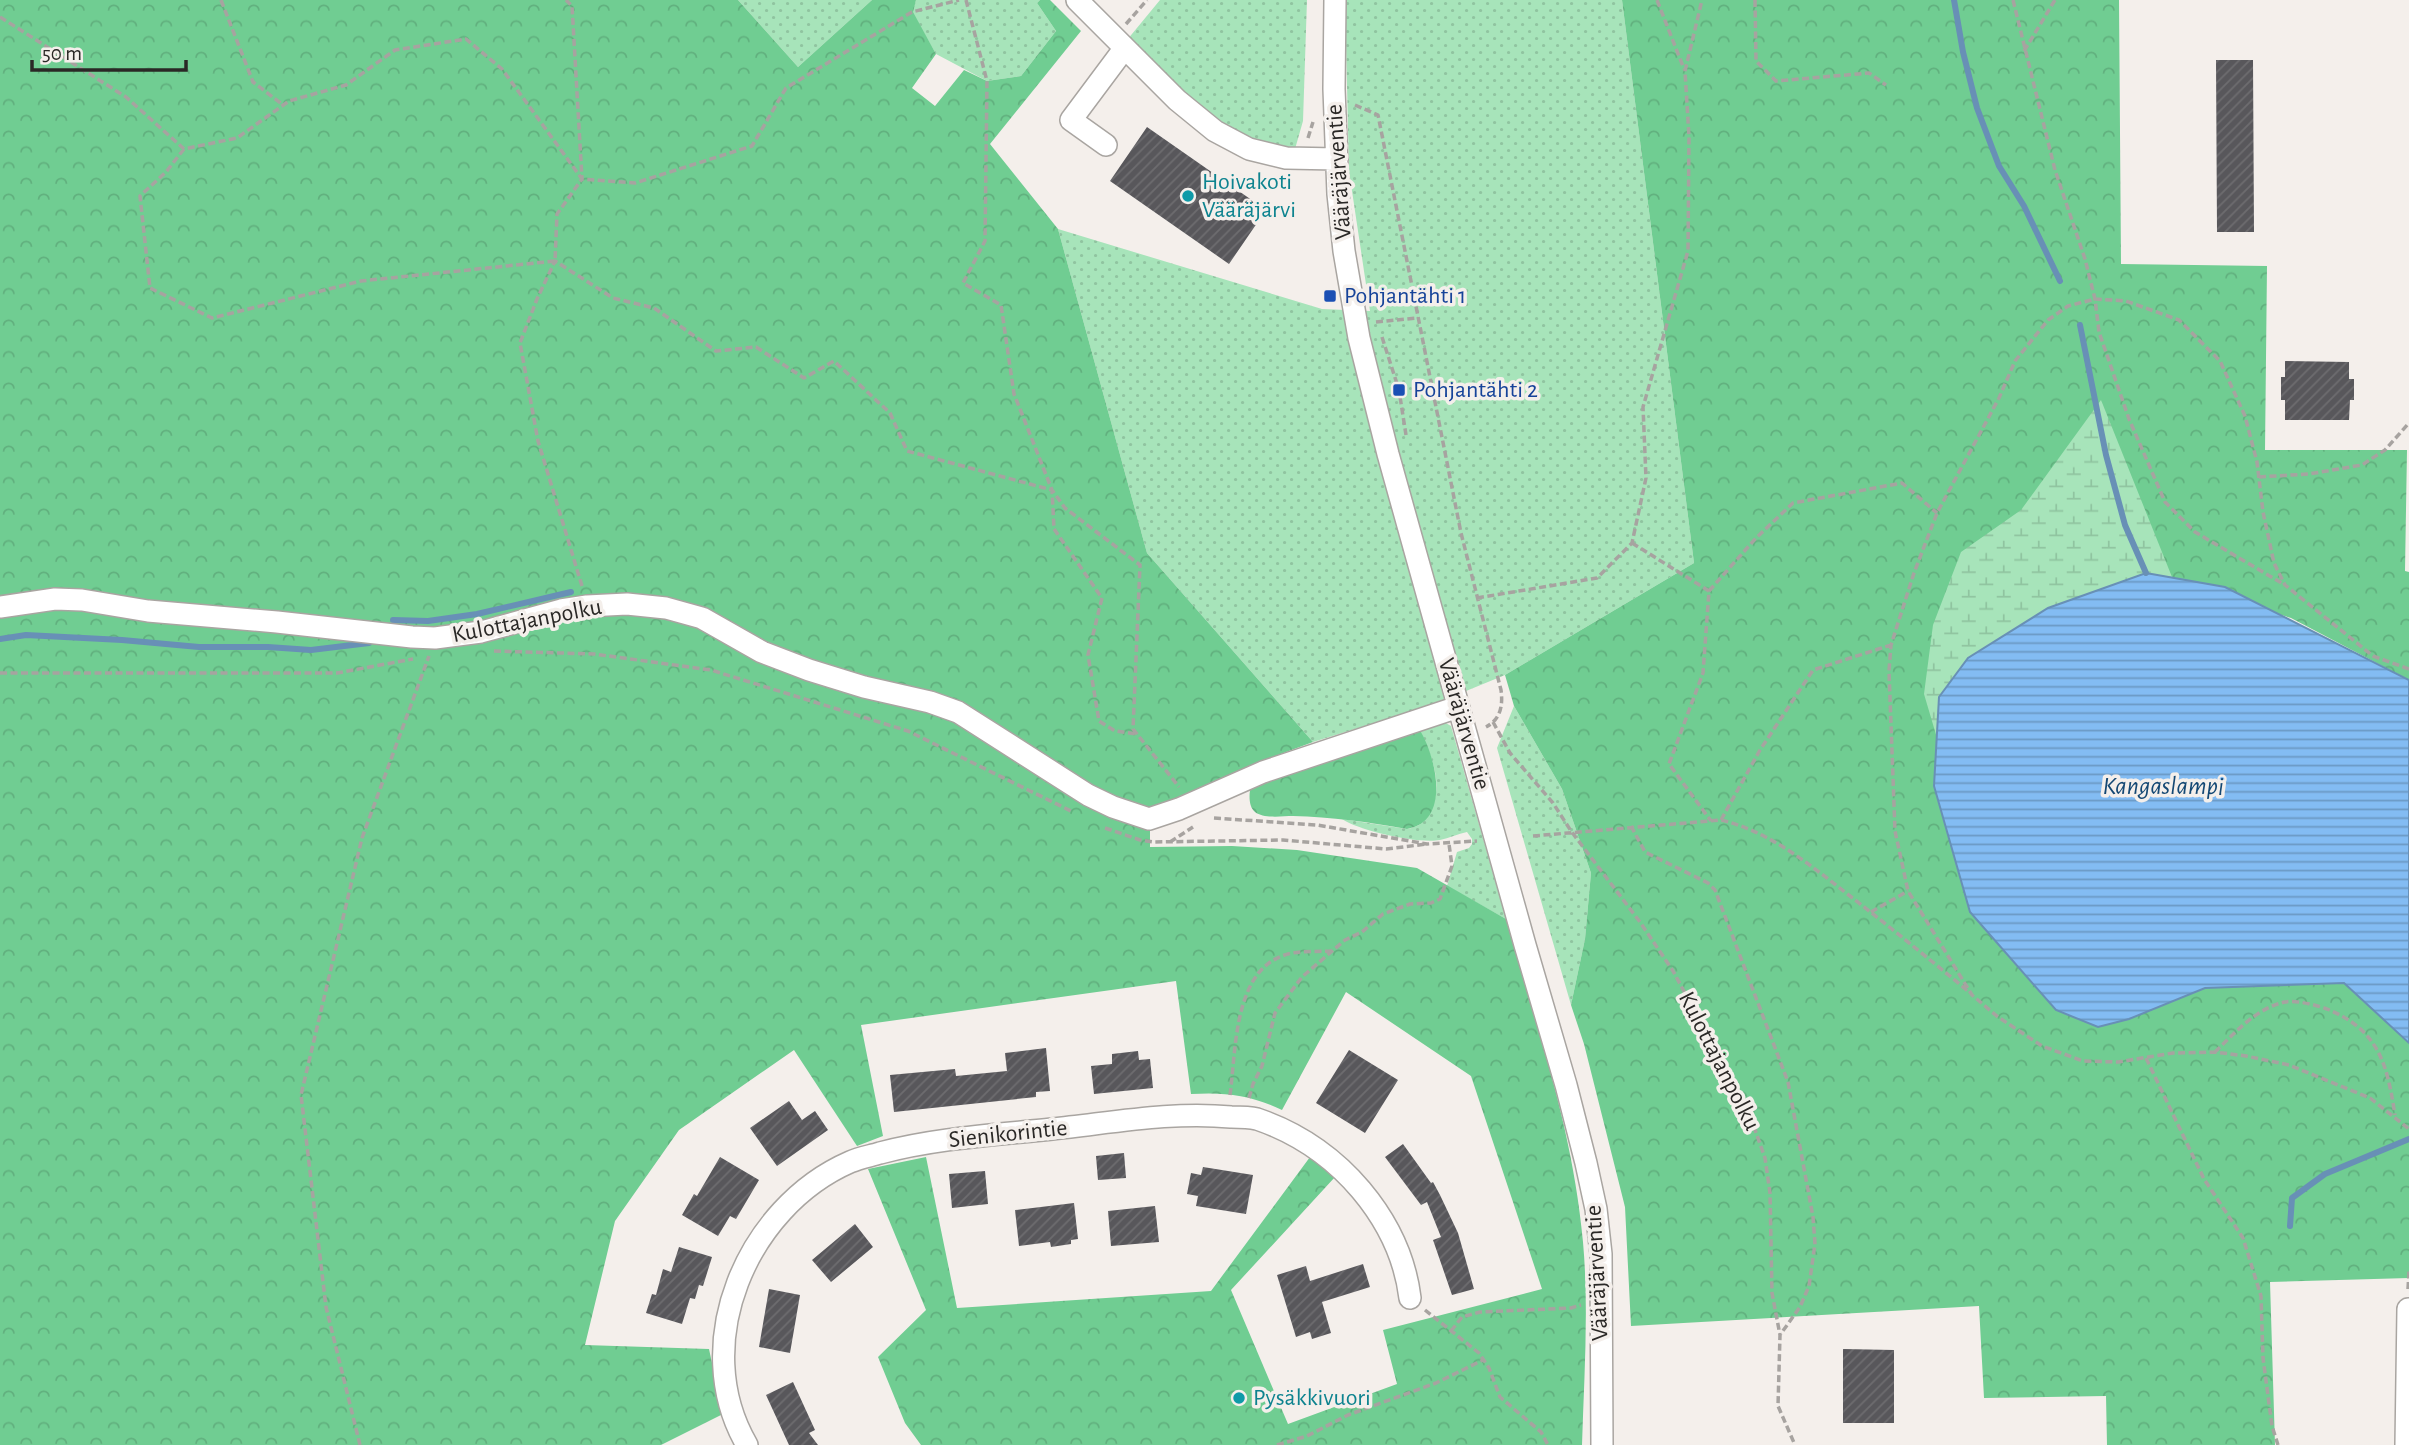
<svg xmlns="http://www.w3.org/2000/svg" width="2409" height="1445" font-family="'Alegreya Sans',sans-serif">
  <defs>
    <pattern id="grass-dots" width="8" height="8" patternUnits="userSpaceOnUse" patternTransform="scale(1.75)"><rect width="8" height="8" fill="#a7e4ba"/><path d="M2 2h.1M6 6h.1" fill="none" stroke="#90c4a0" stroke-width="1.8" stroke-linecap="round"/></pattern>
    <pattern id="forest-crowns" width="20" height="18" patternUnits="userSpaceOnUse" patternTransform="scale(1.75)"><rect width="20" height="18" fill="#70cd92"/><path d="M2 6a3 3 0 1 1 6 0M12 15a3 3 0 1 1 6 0" fill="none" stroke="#61b07e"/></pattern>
    <pattern id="wetland-marsh" width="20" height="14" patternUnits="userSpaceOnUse" patternTransform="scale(1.75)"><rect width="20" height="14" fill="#a7e4ba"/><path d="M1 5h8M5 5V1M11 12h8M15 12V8" fill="none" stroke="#90c4a0"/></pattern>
    <pattern id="water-rules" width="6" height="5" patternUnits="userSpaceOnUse" patternTransform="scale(1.75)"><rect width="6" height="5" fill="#83bcf3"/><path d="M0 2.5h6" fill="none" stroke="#6b99c5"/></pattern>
    <pattern id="building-hatch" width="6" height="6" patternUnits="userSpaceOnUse" patternTransform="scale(1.75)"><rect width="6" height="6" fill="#58575b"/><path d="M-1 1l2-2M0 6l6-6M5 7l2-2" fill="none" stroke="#6d6c6f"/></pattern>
  </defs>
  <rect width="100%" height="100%" fill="#f4efeb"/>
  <path fill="url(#grass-dots)" d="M 738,0 L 872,0 L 798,67 Z
    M 916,0 L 1040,0 L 1037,3 L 1056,31 L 1021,76 L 987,81 L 936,54 L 912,12 Z
    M 1160,0 L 1307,0 L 1303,121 L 1295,149 C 1232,147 1170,81 1127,40 Z
    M 1345,0 L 1622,0 L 1694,563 L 1505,675 L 1432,705 L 1313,742 L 1147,553 L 1058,229 L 1322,309 L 1370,311 L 1349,171 Z
    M 1514,706 L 1562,789 L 1591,873 L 1585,939 L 1571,1005 L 1497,748 Z
    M 1444,722 L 1451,726 L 1506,919 L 1447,886 L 1457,852 L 1469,848 L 1472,844 L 1472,839 L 1467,832 C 1458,834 1449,838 1440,840 C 1418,844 1360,831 1342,819 L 1407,829 C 1418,827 1424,823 1429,814 C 1445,786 1432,756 1419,729 Z"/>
  <path fill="url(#forest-crowns)" d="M 0,0 L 738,0 L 798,67 L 872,0 L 916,0 L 913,12 L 936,54 L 912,88 L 935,106 L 964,70 L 987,81 L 1021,76 L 1056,31 L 1037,3 L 1040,0 L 1050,0 L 1081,31 L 990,144 L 1058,229 L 1147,553 L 1313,742 L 1254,764 L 1159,807 L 1150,822 L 1150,847 L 1232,846 L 1297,850 L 1417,868 L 1506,919 C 1537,1025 1573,1131 1583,1242 C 1589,1309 1584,1378 1582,1445 L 921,1445 L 905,1423 L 878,1357 L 926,1310 L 868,1169 L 926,1157 L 957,1308 L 1211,1291 L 1310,1157 L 1335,1177 L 1231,1290 L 1288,1424 L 1397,1384 L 1383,1330 L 1542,1289 L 1471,1076 L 1346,992 L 1282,1110 C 1250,1095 1226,1092 1191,1094 L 1176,981 L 861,1025 L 883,1136 L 857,1146 L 794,1050 L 679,1130 L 615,1221 L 585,1345 L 709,1349 L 723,1414 L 661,1445 L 0,1445 Z
    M 1622,0 L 2119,0 L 2121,264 L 2267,266 L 2265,450 L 2407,450 L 2405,571 L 2409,572 L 2409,680 L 2291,618 L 2146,573 L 2132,579 L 2098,1027 L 2129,1019 L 2205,988 L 2344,983 L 2409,1043 L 2409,1278 L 2270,1282 L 2275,1445 L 2107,1445 L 2106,1396 L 1984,1398 L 1979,1306 L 1631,1326 L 1625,1207 L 1584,1044 L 1571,1005 L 1585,939 L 1591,873 L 1562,789 L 1514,706 L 1505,675 L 1694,563 Z
    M 1419,729 C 1436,755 1452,822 1407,829 C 1369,822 1331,817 1293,816 C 1282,816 1264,819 1255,812 C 1248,806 1249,793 1251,786 Z"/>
  <path fill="url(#wetland-marsh)" d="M 2101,400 L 2172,577 L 2146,573 L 2048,608 L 1968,658 L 1939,697 L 1937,738 L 1924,694 L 1933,625 L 1961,552 L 2021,510 Z"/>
  <path fill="url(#water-rules)" stroke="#6890b6" stroke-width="2" d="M 2146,573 L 2225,587 L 2409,680 L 2409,1043 L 2344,983 L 2205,988 L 2129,1019 L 2098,1027 L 2056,1010 L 1970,912 L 1934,786 L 1939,697 L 1968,658 L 2048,608 Z"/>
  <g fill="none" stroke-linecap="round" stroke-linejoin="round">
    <path stroke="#6890b6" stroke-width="6" d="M 1954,0 L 1963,52 L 1977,108 L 1999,166 L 2024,206 L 2060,281
      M 2080,325 L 2106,455 L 2125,525 L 2146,573
      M 393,620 L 428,621 L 477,614 L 571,592
      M 0,639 L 26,635 L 122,640 L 199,647 L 268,647 L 311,650 L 369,643
      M 2290,1226 L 2292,1198 L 2325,1174 L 2409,1139"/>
  </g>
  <path fill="url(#building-hatch)" d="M 2216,60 L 2253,60 L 2254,232 L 2217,232 Z
    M 1147,127 L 1266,210 L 1229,264 L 1110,181 Z
    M 2285,361 L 2349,362 L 2349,379 L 2354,379 L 2354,400 L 2350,400 L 2349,420 L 2285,420 L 2285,400 L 2281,400 L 2281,377 L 2285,377 Z
    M 1046,1048 L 1050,1091 L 1036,1092 L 1036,1097 L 894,1112 L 890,1075 L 955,1069 L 956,1076 L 1007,1071 L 1005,1053 Z
    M 1349,1050 L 1398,1080 L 1365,1133 L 1316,1103 Z
    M 1138,1051 L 1139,1060 L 1150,1059 L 1153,1088 L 1094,1094 L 1091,1066 L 1112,1064 L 1112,1054 Z
    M 789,1101 L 802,1120 L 815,1111 L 828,1130 L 777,1166 L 750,1128 Z
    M 1403,1144 L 1431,1183 L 1433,1182 L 1440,1195 L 1458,1233 L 1474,1289 L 1452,1295 L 1433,1240 L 1441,1237 L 1427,1202 L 1421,1205 L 1385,1157 Z
    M 1124,1153 L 1126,1178 L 1098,1180 L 1096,1156 Z
    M 720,1157 L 759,1180 L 736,1219 L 730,1216 L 718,1236 L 682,1215 L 694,1194 L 697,1196 Z
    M 1203,1167 L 1253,1175 L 1246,1214 L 1196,1206 L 1198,1196 L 1187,1194 L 1191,1173 L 1201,1175 Z
    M 985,1171 L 988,1204 L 952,1208 L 949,1174 Z
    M 1074,1203 L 1078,1239 L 1071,1240 L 1071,1244 L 1051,1247 L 1050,1242 L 1019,1246 L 1015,1210 Z
    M 1155,1206 L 1159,1242 L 1111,1246 L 1108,1211 Z
    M 855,1224 L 873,1247 L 831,1282 L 812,1260 Z
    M 679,1247 L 712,1257 L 703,1286 L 699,1285 L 695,1299 L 690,1298 L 682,1324 L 646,1313 L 652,1294 L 656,1295 L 663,1269 L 671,1272 Z
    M 1363,1264 L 1370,1287 L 1322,1302 L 1331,1333 L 1312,1339 L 1310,1332 L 1296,1337 L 1277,1275 L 1306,1266 L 1310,1281 Z
    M 769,1289 L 800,1295 L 790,1353 L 759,1347 Z
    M 1843,1349 L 1894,1350 L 1894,1423 L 1843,1423 Z
    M 793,1382 L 815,1430 L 809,1433 L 818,1445 L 789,1445 L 766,1395 Z"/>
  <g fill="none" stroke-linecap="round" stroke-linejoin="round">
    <defs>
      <path id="minor" d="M 1077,0 L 1177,100 L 1215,131 L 1249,149 L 1286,158 L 1337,159
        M 1335,0 L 1334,89 L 1338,194 L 1344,251 L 1359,338 L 1388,454 L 1525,945 L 1566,1085 L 1586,1163 L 1596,1209 L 1601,1254 L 1602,1445
        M 1106,145 L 1071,120 L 1124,49
        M 0,607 L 55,599 L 82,600 L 148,611 L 277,622 L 412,637 L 435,638 L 481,632 L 561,610 L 587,606 L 627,604 L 666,608 L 702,618 L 762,652 L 809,670 L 864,687 L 930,702 L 958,712 L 1088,795 L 1113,807 L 1149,819 L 1179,809 L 1263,772 L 1458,707
        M 747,1445 C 688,1344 747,1207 850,1162 C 859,1158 870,1156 880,1153 C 936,1138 995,1135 1052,1129 C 1111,1123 1172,1111 1231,1117 C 1240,1117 1249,1117 1257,1119 C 1298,1133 1333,1157 1361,1190 C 1387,1221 1405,1257 1410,1298
        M 2406,1445 L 2408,1309"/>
    </defs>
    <use href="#minor" stroke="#a9a5a1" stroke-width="24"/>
    <path stroke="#a7a3a0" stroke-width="3.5" stroke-dasharray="7 3.5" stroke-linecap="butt" d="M 221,0 L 253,82 L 283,105
      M 966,0 L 987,81 L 985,241 L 963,283 L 1001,305 L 1014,394 L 1052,490 L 1065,508 L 1140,565 L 1133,729 L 1179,787
      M 1657,0 L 1684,69
      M 1755,0 L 1756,61 L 1776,81 L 1869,73 L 1886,85
      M 2013,0 L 2055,170 L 2085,259 L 2095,299 L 2099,332 L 2129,419 L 2165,502 L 2195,532 L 2285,585
      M 0,17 L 126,97 L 184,149 L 237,138 L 289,101 L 346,85 L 395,50 L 466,39 L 502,69 L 582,179 L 635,183 L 752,146 L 786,88 L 912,12 L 959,0
      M 1126,24 L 1147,0
      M 2024,51 L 2055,0
      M 1355,105 L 1378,115 L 1461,533 L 1501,690 C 1503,705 1501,719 1486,727
      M 1308,138 L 1313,122
      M 184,149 L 166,172 L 140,196 L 150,288 L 212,318 L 361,281 L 555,261 L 557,214 L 582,179 L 572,6 L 566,0
      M 1376,322 L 1418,318
      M 1382,337 L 1399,390 L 1406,435
      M 2259,477 L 2309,474 L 2362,465 L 2385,450 L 2409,423
      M 1632,543 L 1709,591 L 1703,673 L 1669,764 L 1711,821
      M 582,586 L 538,441 L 520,343 L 537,299 L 555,261 L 613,298 L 654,308 L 716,351 L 756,347 L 804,378 L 834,361 L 890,413 L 907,451 L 1052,490 L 1054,529 L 1102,598 L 1088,655 L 1099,721 L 1115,731 L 1137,734
      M 1709,591 L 1756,538 L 1793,503 L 1902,483 L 1937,513
      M 1477,598 L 1597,578 L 1632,543 L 1646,478 L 1643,407 L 1688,251 L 1689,137 L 1685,71 L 1702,0
      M 494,651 L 594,654 L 711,670 L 908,731 L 1073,812
      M 2409,669 L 2373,656 L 2285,585 L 2274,563 L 2263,512 L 2257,462 L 2245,416 L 2220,361 L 2179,320 L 2126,301 L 2095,299 L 2068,306 L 2048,320 L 2015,361 L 1999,398 L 1937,513 L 1914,573 L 1891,645 L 1889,671 L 1895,831 L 1908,891 L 1972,995 L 1998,1017 L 2042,1046 L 2083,1061 L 2118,1062 L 2173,1053 L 2215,1052 L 2246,1056 L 2289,1065 L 2370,1098 L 2409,1129
      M 0,673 L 337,673 L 413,659
      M 1493,722 L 1510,753 L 1553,803 L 1571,831 L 1640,922 L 1673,971 L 1748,1110 L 1765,1158 L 1770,1193 L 1772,1293 L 1780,1335 L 1778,1406 L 1795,1445
      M 1214,818 L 1317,825 L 1427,844 L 1477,841
      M 1721,820 L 1760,750 L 1813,670 L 1891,645
      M 1631,826 L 1645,852 L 1708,883 L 1715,890 L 1788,1082 L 1813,1217 L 1815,1244 L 1809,1286 L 1800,1307 L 1780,1335
      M 1105,828 L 1140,840 L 1153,842 L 1283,840 L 1386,849 L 1427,844
      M 1533,836 L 1721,820 C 1771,832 1810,865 1850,896 C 1890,927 1929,959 1968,991
      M 1170,842 L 1193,827
      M 1871,912 L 1908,891
      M 2215,1052 C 2235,1033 2256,1008 2285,1002 C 2296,1000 2316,1005 2327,1009 C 2379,1030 2387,1064 2395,1115
      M 2146,1058 L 2204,1179 L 2243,1238 L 2261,1296 L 2263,1358 L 2272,1426 L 2278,1445
      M 1230,1095 C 1236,1053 1233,974 1282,956 C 1297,950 1315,952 1331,951
      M 1249,1098 L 1253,1084 L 1262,1066 L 1275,1013 L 1302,977 L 1345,940 L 1362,932 L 1383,914 L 1410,904 L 1431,903 L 1440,899 L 1452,866 L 1449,844
      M 2408,1289 L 2409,1271
      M 1425,1310 L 1479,1353 L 1489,1368 L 1500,1397 L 1541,1432 L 1548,1445
      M 1451,1331 L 1462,1317 L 1480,1312 L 1571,1308 L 1581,1305
      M 360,1445 L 326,1307 L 301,1095 L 362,838 L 429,656
      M 1277,1445 L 1307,1436 L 1348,1415 L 1436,1383 L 1483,1360"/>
    <use href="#minor" stroke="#fff" stroke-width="21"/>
  </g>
  <g fill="#0f9aa8" stroke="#f4efeb" stroke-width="2.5">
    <circle cx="1188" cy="196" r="7"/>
    <circle cx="1239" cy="1398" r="7"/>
  </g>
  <g fill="#1a4fb4" stroke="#f4efeb" stroke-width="2.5">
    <rect x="1323" y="289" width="14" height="14" rx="3.5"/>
    <rect x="1392" y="383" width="14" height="14" rx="3.5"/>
  </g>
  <g text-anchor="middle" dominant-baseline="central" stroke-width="7" stroke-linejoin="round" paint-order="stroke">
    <g font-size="24" fill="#2a2826" stroke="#f4efeb">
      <text transform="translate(1339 172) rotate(-94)">Vääräjärventie</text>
      <text transform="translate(527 621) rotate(-11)">Kulottajanpolku</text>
      <text transform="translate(1464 724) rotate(74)">Vääräjärventie</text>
      <text transform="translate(1719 1061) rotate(63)">Kulottajanpolku</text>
      <text transform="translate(1008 1134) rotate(-6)">Sienikorintie</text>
      <text transform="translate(1597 1273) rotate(-93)">Vääräjärventie</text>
    </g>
    <g font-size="24" fill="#0d838f" stroke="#f4efeb" text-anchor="start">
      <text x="1202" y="182">Hoivakoti<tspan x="1202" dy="28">Vääräjärvi</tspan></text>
      <text x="1253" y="1398">Pysäkkivuori</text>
    </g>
    <g font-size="24" fill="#164399" stroke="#f4efeb" text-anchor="start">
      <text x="1344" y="296">Pohjantähti 1</text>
      <text x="1413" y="390">Pohjantähti 2</text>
    </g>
    <g font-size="26" font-style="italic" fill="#144874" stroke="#f4efeb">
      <text x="2163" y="786">Kangaslampi</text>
    </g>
  </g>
  <path d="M32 60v10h154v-10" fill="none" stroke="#2a2826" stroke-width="3.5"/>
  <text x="42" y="60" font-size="21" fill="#2a2826" stroke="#f4efeb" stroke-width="5" paint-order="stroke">50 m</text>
</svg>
